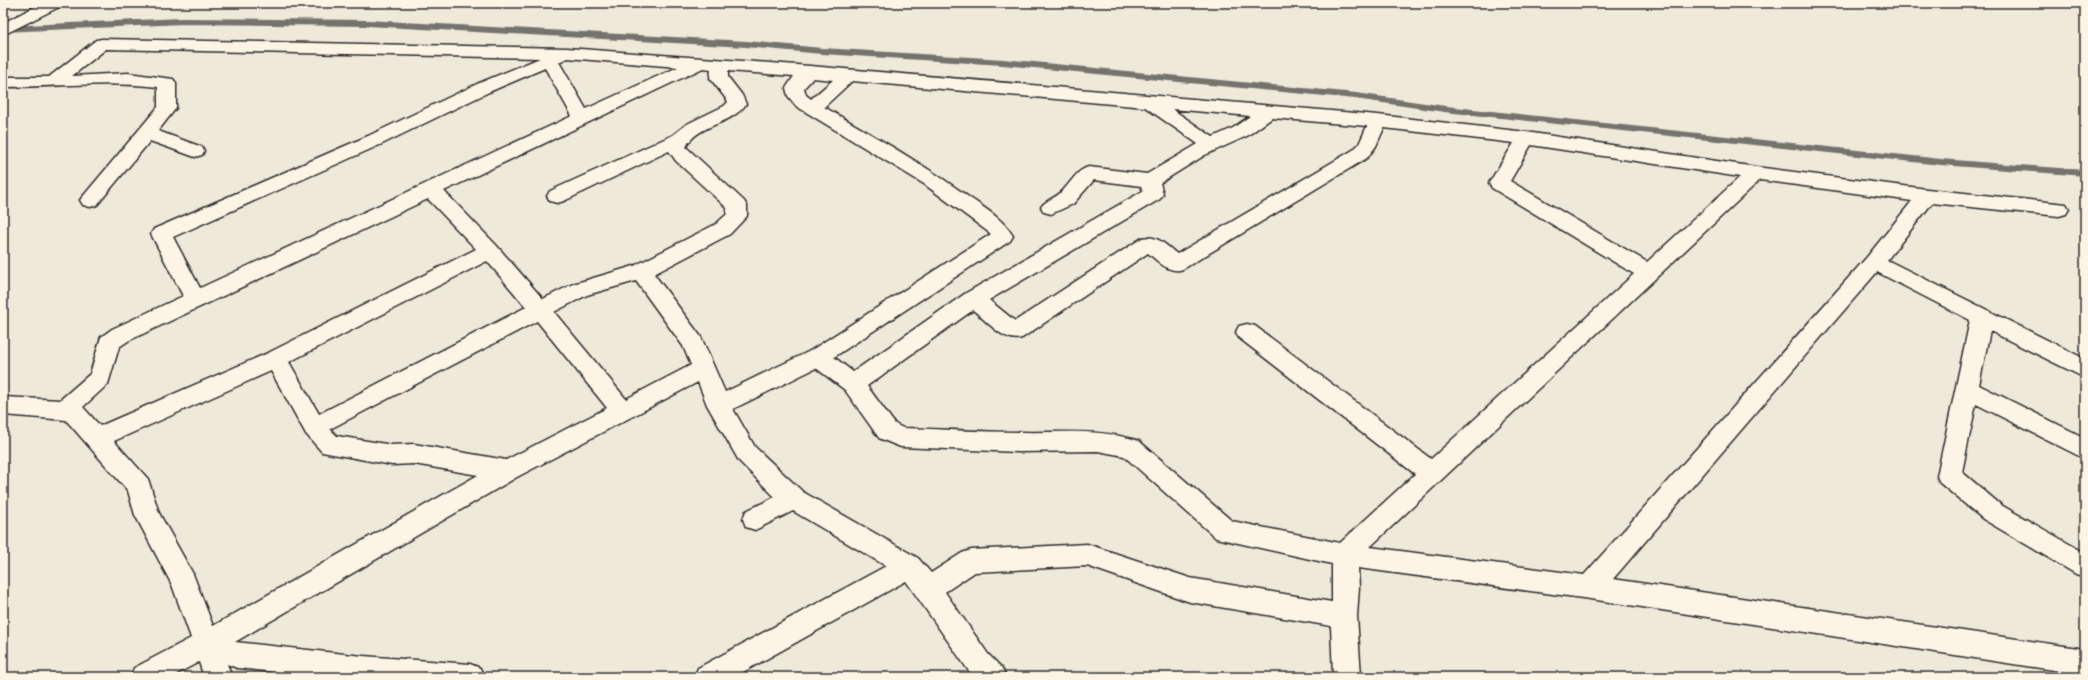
<svg xmlns="http://www.w3.org/2000/svg" width="2088" height="680" font-family="'Architects Daughter',sans-serif">
  <rect width="100%" height="100%" fill="#efe9da"/>
  <filter id="ink" filterUnits="userSpaceOnUse"><feTurbulence type="fractalNoise" baseFrequency=".025" numOctaves="2"/><feDisplacementMap in="SourceGraphic" scale="8" xChannelSelector="R" yChannelSelector="G"/><feConvolveMatrix kernelMatrix="1 2 1 2 8 2 1 2 1" color-interpolation-filters="sRGB"/></filter>
  <g filter="url(#ink)">
    <g fill="none" stroke-linecap="round" stroke-linejoin="round">
      <path stroke="#75736d" stroke-width="6" d="M 3,29 L 183,21 L 368,23 L 746,44 L 822,51 L 1003,62 L 1356,96 L 1445,109 L 1941,162 L 2085,173"/>
      <defs>
        <path id="minor" d="M 42,3 L 63,3 L 61,6 L 3,35 L 3,23 Z
          M 102,39 L 567,48 L 810,66 L 1378,115 L 1526,132 L 1756,167 L 1927,189 L 2066,204 L 2069,209 L 2066,214 L 2059,216 L 1932,203 L 1887,260 L 2085,359 L 2085,378 L 1990,331 L 1979,385 L 2085,438 L 2085,459 L 1976,404 L 1962,472 L 2001,505 L 2085,553 L 2085,577 L 2076,574 L 1983,519 L 1940,483 L 1937,476 L 1970,320 L 1877,272 L 1613,579 L 2085,649 L 2085,675 L 1590,599 L 1358,568 L 1359,587 L 1357,616 L 1361,677 L 1333,677 L 1331,626 L 1190,602 L 1087,566 L 975,572 L 945,592 L 988,654 L 1002,668 L 1006,677 L 973,677 L 906,581 L 734,677 L 694,677 L 698,668 L 886,566 L 793,511 L 755,530 L 746,527 L 743,519 L 746,511 L 775,497 L 739,461 L 707,405 L 698,382 L 517,477 L 235,642 L 363,656 L 470,664 L 480,668 L 484,677 L 320,677 L 237,668 L 227,664 L 232,677 L 204,677 L 199,662 L 171,677 L 130,677 L 134,668 L 191,638 L 172,585 L 135,515 L 128,491 L 66,420 L 3,415 L 3,397 L 60,400 L 90,374 L 101,337 L 112,329 L 183,296 L 151,234 L 154,229 L 368,136 L 477,84 L 540,58 L 106,49 L 72,76 L 128,73 L 173,79 L 176,83 L 176,108 L 158,131 L 202,147 L 204,151 L 202,155 L 195,157 L 150,141 L 97,205 L 90,207 L 83,205 L 80,200 L 158,107 L 158,87 C 107,81 55,87 3,87 L 3,77 L 49,77 L 96,40 ZM 567,58 L 678,67 L 586,109 L 559,62 ZM 545,68 L 572,116 L 200,288 L 173,237 L 382,144 L 489,92 ZM 703,68 L 711,69 L 710,78 L 727,100 L 728,102 L 724,106 L 687,124 L 673,135 L 550,191 L 547,196 L 550,201 L 557,203 L 564,201 L 669,151 L 676,161 L 727,208 L 727,214 L 716,224 L 634,266 L 573,284 L 543,299 L 497,246 L 444,191 ZM 728,71 L 794,76 L 786,88 L 788,96 L 796,106 L 924,184 L 991,234 L 810,351 L 725,392 L 701,337 L 654,274 L 730,234 L 747,216 L 747,206 L 744,201 L 686,147 C 697,124 732,125 746,104 L 742,95 L 728,77 ZM 813,78 L 833,80 L 811,99 L 806,95 L 804,88 ZM 852,81 L 1145,107 L 1198,144 L 1147,174 L 1089,167 C 1075,170 1070,186 1059,194 C 1053,199 1046,200 1041,207 L 1044,212 L 1051,214 L 1073,204 L 1094,180 L 1141,186 L 1143,191 L 966,293 L 853,372 L 834,357 L 1010,241 L 1013,236 C 1003,219 986,209 970,198 C 924,164 874,136 824,107 ZM 1172,109 L 1250,116 L 1233,128 L 1213,137 ZM 1272,118 L 1367,126 L 1359,144 L 1353,150 L 1177,254 C 1166,245 1156,234 1142,238 L 1015,321 L 989,300 L 1160,199 L 1163,194 L 1160,183 L 1205,155 L 1247,136 ZM 1384,128 L 1514,143 L 1489,183 L 1492,188 L 1634,274 L 1431,459 L 1255,326 L 1247,324 L 1239,326 L 1236,332 L 1239,338 L 1415,474 L 1340,543 L 1232,521 L 1139,441 C 1100,428 1060,433 1019,432 C 980,432 941,429 903,428 L 895,424 L 867,386 L 973,310 C 987,321 1004,343 1022,338 L 1148,253 C 1159,262 1169,274 1183,269 L 1367,158 L 1376,146 ZM 1531,145 L 1740,177 L 1647,262 L 1510,181 ZM 1760,180 L 1912,201 L 1867,257 L 1584,575 L 1370,547 ZM 428,199 L 476,249 L 268,353 L 100,426 L 83,407 L 108,384 L 119,347 L 128,341 ZM 487,261 L 526,307 L 319,414 L 289,362 ZM 636,281 L 683,346 L 691,365 L 626,399 L 554,312 L 587,295 ZM 537,321 L 607,408 L 506,460 L 414,444 L 392,445 L 337,436 L 330,429 ZM 816,368 L 845,390 L 879,438 L 893,444 L 901,447 L 1018,452 L 1098,451 L 1124,456 L 1216,538 L 1332,564 L 1332,602 L 1190,578 L 1087,544 L 971,550 L 962,553 L 931,573 L 918,558 L 803,492 L 755,447 L 733,409 ZM 271,371 L 306,434 L 322,452 L 392,465 L 414,464 L 478,475 L 213,626 L 193,574 L 159,513 L 148,479 L 114,441 Z"/>
      </defs>
      <use href="#minor" stroke="#2b2b2b" stroke-width="3"/>
      <use href="#minor" fill="#fcf5e5" fill-rule="evenodd"/>
    </g>
  </g>
  <rect width="2088" height="680" fill="none" stroke="#fcf5e5" stroke-width="16"/>
  <rect x="8" y="8" width="2072" height="664" fill="none" stroke="#2b2b2b" stroke-width="1.5" filter="url(#ink)"/>
</svg>
